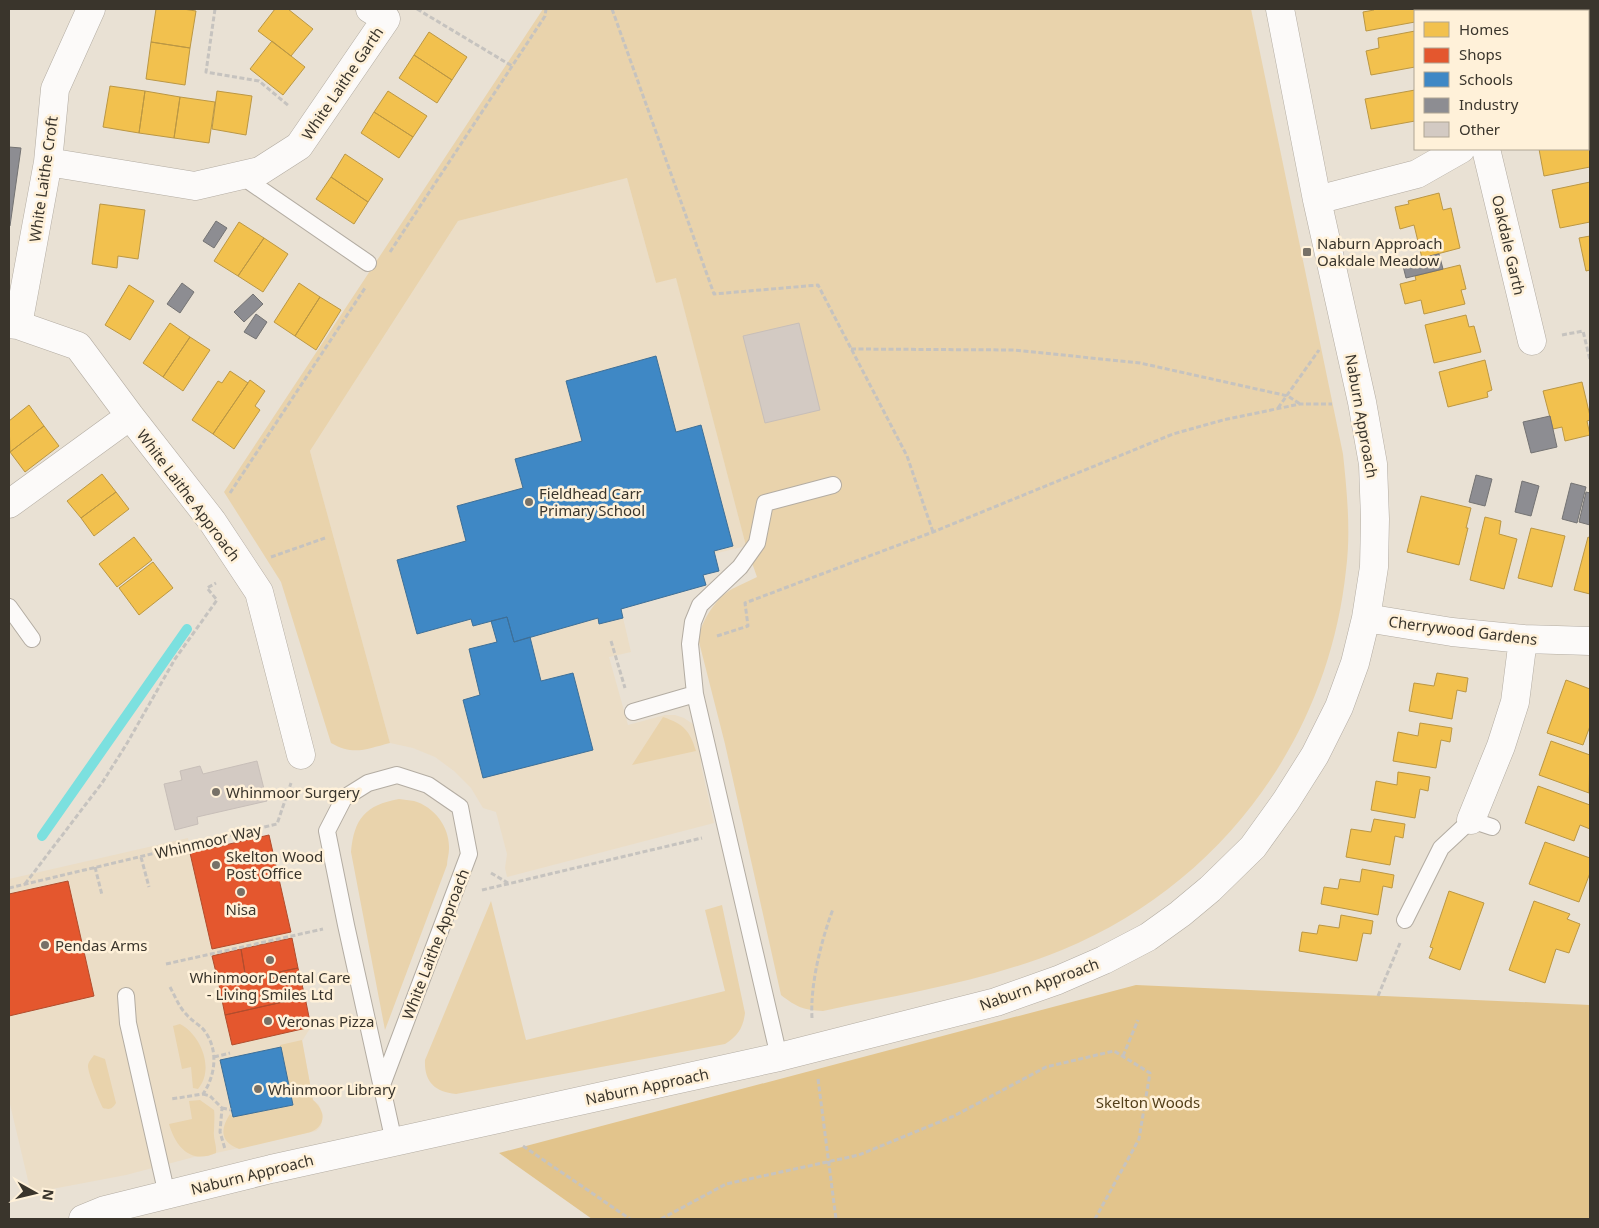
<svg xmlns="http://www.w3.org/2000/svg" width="1599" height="1228" font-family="'Noto Sans',sans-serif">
  <rect width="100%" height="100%" fill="#e9e1d4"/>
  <path fill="#ebddc6" d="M 627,178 L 656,283 L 676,277 L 746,546 L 697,558 L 621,609 L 631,652 L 609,657 L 628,725 L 665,715 L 675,715 L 684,718 L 693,724 L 699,731 L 703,741 L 701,765 L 714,823 L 507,877 L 505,868 L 507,854 L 496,812 L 483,808 L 471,788 L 454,771 L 435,757 L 413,748 L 390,743 L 310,451 L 458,221 Z
    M 269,835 L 311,1027 L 302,1041 L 313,1100 L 319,1105 L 323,1115 L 321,1126 L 316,1131 L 307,1133 L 216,1153 L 208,1156 L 194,1157 L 126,1175 L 31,1193 L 9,1100 L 9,879 L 188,838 L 191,853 Z"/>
  <path fill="#e9d3ac" d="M 543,9 L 1251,9 L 1343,454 C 1347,492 1351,532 1346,570 C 1328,740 1220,885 1062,950 C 986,981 903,994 823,1011 C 804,1010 796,1007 781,995 L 725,744 L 698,638 C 703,619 715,599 732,589 C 740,585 749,581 757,577 L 746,546 L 676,278 L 656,283 L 627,178 L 458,221 L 310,451 L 390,743 C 366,749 354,756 331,743 L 281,582 L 224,492 Z
    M 663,717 C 684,724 690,731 696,751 L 632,765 Z
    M 399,799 C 404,800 409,800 414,801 C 435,807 450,828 449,849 C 449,854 447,860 447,865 L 385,1030 L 351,852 C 354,819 365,805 399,799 Z
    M 491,901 L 526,1040 L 725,991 L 705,910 L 722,905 L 745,1013 C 743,1028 738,1036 725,1044 L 456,1094 C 434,1092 424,1081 425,1060 Z
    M 180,1024 C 201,1035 215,1069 198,1089 L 193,1088 L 191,1067 L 182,1069 L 173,1026 Z
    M 302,1040 L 313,1100 C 327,1112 326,1128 307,1133 L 239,1149 C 220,1142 220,1129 230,1114 L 233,1117 L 293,1105 L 280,1045 Z
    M 94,1055 L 105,1059 L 116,1103 C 112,1109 110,1110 103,1108 C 99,1101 88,1073 88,1066 C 88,1062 92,1058 94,1055 Z
    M 200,1100 L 214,1110 C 215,1118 214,1124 214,1131 C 213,1139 217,1145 216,1153 C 191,1164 176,1148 169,1124 L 192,1119 L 189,1101 Z"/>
  <path fill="#e2c48c" d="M 1136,985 L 1590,1005 L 1590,1219 L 592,1219 L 499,1153 Z"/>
  <path fill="#f2c14e" stroke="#bb9744" d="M 156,9 L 183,9 L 196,11 L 190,48 L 151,42 Z
    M 275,9 L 288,9 L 313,29 L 291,56 L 258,31 Z
    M 1374,9 L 1426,9 L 1427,11 L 1415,11 L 1415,22 L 1366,31 L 1363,12 L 1374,10 Z
    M 1511,9 L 1542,9 L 1542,11 L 1511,11 Z
    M 1557,9 L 1590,9 L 1590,41 L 1588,41 L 1588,11 L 1556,11 Z
    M 1415,31 L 1415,67 L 1371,75 L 1366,51 L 1379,48 L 1378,38 Z
    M 429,32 L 467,57 L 452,80 L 414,55 Z
    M 272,41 L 305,67 L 283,95 L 250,69 Z
    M 151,42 L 190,48 L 185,85 L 146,79 Z
    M 414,55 L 452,80 L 437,103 L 399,78 Z
    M 110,86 L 145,91 L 139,133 L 103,127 Z
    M 1415,90 L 1415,121 L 1371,129 L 1365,99 Z
    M 145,91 L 180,97 L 174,138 L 139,133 Z
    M 217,91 L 252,96 L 246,135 L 212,129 Z
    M 388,91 L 427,116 L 413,137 L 374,112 Z
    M 180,97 L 215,102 L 209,143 L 174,138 Z
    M 374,112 L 413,137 L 399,158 L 361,133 Z
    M 1590,128 L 1590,167 L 1544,176 L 1539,149 L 1588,149 L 1588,129 Z
    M 345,154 L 383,179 L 368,202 L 331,177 Z
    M 331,177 L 368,202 L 354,224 L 316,199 Z
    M 1590,182 L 1590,222 L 1560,228 L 1552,190 Z
    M 1439,193 L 1443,210 L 1451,208 L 1460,248 L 1422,258 L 1414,225 L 1400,229 L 1395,207 L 1409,204 L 1408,201 Z
    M 100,204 L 145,210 L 138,259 L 118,256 L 117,268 L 92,264 Z
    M 239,222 L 264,238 L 238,276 L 214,261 Z
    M 1590,236 L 1590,270 L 1586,271 L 1579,238 Z
    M 264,238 L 288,254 L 263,292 L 238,276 Z
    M 1460,265 L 1466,289 L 1461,290 L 1465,304 L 1424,314 L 1421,300 L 1405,304 L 1400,284 L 1416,280 L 1415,276 Z
    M 299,283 L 320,297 L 295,336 L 274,322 Z
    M 129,285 L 154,301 L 130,340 L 105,325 Z
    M 320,297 L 341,310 L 316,350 L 295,336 Z
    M 1466,315 L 1469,327 L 1474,326 L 1481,352 L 1434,363 L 1425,325 Z
    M 170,323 L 190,337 L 163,377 L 143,363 Z
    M 190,337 L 210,350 L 183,391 L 163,377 Z
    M 1485,360 L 1492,390 L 1487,392 L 1488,397 L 1448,407 L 1439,372 Z
    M 230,371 L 248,383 L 213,434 L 192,420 L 218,381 L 222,383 Z
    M 250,380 L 265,391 L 255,406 L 260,410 L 234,449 L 213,434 Z
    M 1582,382 L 1590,416 L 1590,420 L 1587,421 L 1590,435 L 1565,441 L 1562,427 L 1553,429 L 1543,391 Z
    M 29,405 L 44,426 L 10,452 L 9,421 Z
    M 44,426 L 59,446 L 25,472 L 10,452 Z
    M 102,474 L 116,492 L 81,518 L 67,501 Z
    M 116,492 L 129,509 L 94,536 L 81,518 Z
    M 1421,496 L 1471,508 L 1466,528 L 1468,528 L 1459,565 L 1407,552 Z
    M 1485,517 L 1501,521 L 1499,534 L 1517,539 L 1504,589 L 1470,580 Z
    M 1531,528 L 1565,536 L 1552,587 L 1518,578 Z
    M 134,537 L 152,560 L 117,587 L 99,564 Z
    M 1588,537 L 1590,538 L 1590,594 L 1574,590 Z
    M 153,562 L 173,588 L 139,615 L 119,588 Z
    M 1437,673 L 1468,678 L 1466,692 L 1457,690 L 1452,719 L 1409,711 L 1414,683 L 1434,686 Z
    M 1566,680 L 1590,689 L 1590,726 L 1583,745 L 1547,733 Z
    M 1420,723 L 1452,728 L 1450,742 L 1441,740 L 1436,768 L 1393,761 L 1398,732 L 1418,736 Z
    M 1551,741 L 1590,755 L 1589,793 L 1539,775 Z
    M 1398,772 L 1430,777 L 1428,791 L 1420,789 L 1415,818 L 1371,810 L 1376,781 L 1397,785 Z
    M 1538,786 L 1590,805 L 1590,829 L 1580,825 L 1574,841 L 1525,823 Z
    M 1374,819 L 1405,824 L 1403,838 L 1395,836 L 1390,865 L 1346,857 L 1351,829 L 1371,832 Z
    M 1545,842 L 1590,858 L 1590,873 L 1579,902 L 1529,884 Z
    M 1362,869 L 1394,875 L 1392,888 L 1383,886 L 1378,915 L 1321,904 L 1324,887 L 1338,889 L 1340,879 L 1360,882 Z
    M 1449,891 L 1484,903 L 1460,970 L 1429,958 L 1433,948 L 1430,947 Z
    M 1534,901 L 1570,914 L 1567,919 L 1580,924 L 1569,953 L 1556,949 L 1545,983 L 1509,970 Z
    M 1341,915 L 1373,921 L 1371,934 L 1363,933 L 1357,961 L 1299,951 L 1302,932 L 1317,934 L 1319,925 L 1339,928 Z"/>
  <path fill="#e4572e" stroke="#b14d2d" d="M 269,835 L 291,932 L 212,949 L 190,853 Z
    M 68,881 L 94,996 L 9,1016 L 9,894 Z
    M 292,938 L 298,968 L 246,979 L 241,949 Z
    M 241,949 L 246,979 L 219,985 L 212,956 Z
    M 298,968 L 305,997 L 225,1015 L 219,985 Z
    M 305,997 L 311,1027 L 232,1045 L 225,1015 Z"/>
  <path fill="#3f88c5" stroke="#3e6f97" d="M 656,356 L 676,432 L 701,425 L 733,546 L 714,551 L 719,571 L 703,575 L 706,585 L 621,609 L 623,618 L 599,624 L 598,618 L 514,642 L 507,617 L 473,626 L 471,619 L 417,634 L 397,560 L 466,541 L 457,506 L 523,488 L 515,459 L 582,441 L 566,381 Z
    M 507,617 L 514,642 L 530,637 L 541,681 L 573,673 L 593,750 L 483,778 L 463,700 L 480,695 L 469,649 L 497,642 L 491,621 Z
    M 281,1047 L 293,1105 L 233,1117 L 220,1060 Z"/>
  <path fill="#8d8d92" stroke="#747373" d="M 9,147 L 21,148 L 10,226 L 9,226 Z
    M 216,221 L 227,228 L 214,248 L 203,241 Z
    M 1439,254 L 1443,269 L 1406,278 L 1402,262 Z
    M 182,283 L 194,292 L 180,313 L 167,304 Z
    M 253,294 L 263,304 L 244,322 L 234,312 Z
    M 256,314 L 267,322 L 256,339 L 244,332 Z
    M 1550,416 L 1557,447 L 1531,453 L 1523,422 Z
    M 1476,475 L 1492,479 L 1485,506 L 1469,502 Z
    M 1522,481 L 1539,486 L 1531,516 L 1515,512 Z
    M 1571,483 L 1586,487 L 1577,523 L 1562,519 Z
    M 1586,492 L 1590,493 L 1590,525 L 1579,522 Z"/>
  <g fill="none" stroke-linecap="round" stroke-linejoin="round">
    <path stroke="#7ce0df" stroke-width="10" d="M 42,836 L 187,629"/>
  </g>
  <path fill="#d3cac3" stroke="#c7beb8" d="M 799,323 L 820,410 L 765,423 L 743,336 Z
    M 257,761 L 267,801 L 197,817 L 198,824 L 175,830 L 164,784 L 182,780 L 180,771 L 200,766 L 203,774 Z"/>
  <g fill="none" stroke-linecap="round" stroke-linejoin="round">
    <defs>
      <path id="service" d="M 240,175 L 368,263
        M 9,607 L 32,639
        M 695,694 L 690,644 L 693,622 L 700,605 L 740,567 L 757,543 L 765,503 L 833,485
        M 633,712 L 695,694 L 779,1057
        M 1405,920 L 1441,848 L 1471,820 L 1492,827
        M 126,996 L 128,1023 L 167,1195
        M 382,1085 L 469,854 L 460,807 L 428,785 L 397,775 L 368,783 L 344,798 L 327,831 L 346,925 L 394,1142"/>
      <path id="minor" d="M 1588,94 L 1590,94
        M 1486,149 L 1532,341
        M 48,162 L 195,186 L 260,171 L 299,146 L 386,19 L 370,9
        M 1317,200 L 1417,174 L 1461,149
        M 9,324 L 18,325 L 78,346 L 130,416 L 212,521 L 259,592 L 301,755
        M 18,325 L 48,162 L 55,89 L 91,9
        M 9,504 L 130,416
        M 1366,618 L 1452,632 L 1523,639 L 1590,641
        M 1471,820 L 1501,746 L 1515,702 L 1523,639
        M 83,1219 L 105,1210 L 271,1169 L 779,1057 L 996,1002 L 1058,980 L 1104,960 L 1148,937 L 1180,914 L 1210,889 L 1253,847 L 1286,801 L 1315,755 L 1339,707 L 1355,663 L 1366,618 L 1374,567 L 1375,519 L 1373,464 L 1362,402 L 1317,200 L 1280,9"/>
    </defs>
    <use href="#service" stroke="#b3aca2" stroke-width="18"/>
    <use href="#minor" stroke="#b3aca2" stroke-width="29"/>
    <path stroke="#c6c3bf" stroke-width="3" stroke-dasharray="5 2.5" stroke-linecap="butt" d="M 215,9 L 206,72 L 259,81 L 289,106
      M 417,9 L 512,66
      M 612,9 L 714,294 L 818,285 L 907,456 L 933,532
      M 1490,9 L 1490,11
      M 390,252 L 545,16 L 546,9
      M 1562,335 L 1583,331 L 1590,360
      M 851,349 L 1014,350 L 1140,363 L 1288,396 L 1300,404
      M 1278,408 L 1319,350
      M 230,493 L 365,288
      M 271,557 L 325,538
      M 717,636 L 748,626 L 745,603 L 933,532 L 1173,434 L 1223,420 L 1300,404 L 1332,404
      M 611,641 L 625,688
      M 141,857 L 149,887
      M 95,867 L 102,895
      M 491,873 L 508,883
      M 25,884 L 102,783 L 126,745 L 175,659 L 217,600 L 207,588 L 216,583
      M 9,888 L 277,824 L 291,783
      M 482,890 L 702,838
      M 166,964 L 323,929
      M 170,987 C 175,996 179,1007 186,1014 C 191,1020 198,1024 203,1029 C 219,1048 216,1075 203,1094 L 171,1099
      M 1378,996 L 1400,943
      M 812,1018 C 810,985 821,941 833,909
      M 1123,1056 L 1138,1020
      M 214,1057 L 230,1053
      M 818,1079 L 836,1219
      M 203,1094 L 210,1096 L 222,1108 L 220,1132 L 225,1149
      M 222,1108 L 231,1110
      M 523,1146 L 630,1219
      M 661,1219 L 726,1184 L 859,1155 L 954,1116 L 1046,1067 L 1114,1051 L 1150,1073 L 1139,1139 L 1095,1219"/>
    <use href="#service" stroke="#fcfaf9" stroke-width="16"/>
    <use href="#minor" stroke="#fcfaf9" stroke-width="28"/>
  </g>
  <g fill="#777167" stroke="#fff1d9" stroke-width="2">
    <rect x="1302" y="247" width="10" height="10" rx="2.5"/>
    <circle cx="529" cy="502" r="5"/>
    <circle cx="216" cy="792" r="5"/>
    <circle cx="216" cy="865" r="5"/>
    <circle cx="241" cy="892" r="5"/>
    <circle cx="45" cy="945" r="5"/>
    <circle cx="270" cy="960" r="5"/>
    <circle cx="268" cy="1021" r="5"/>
    <circle cx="258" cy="1089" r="5"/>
  </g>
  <g text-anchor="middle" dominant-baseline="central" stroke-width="5" stroke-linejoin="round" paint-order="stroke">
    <g font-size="15" fill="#3a352c" stroke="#fff1d9">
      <text transform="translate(342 83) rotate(-56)">White Laithe Garth</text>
      <text transform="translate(43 179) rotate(-82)">White Laithe Croft</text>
      <text transform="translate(1509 245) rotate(77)">Oakdale Garth</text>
      <text transform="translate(1362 416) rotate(80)">Naburn Approach</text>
      <text transform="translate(189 495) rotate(53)">White Laithe Approach</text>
      <text transform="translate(1463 630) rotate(7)">Cherrywood Gardens</text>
      <text transform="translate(208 841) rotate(-13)">Whinmoor Way</text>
      <text transform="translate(435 944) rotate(-69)">White Laithe Approach</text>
      <text transform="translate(1039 984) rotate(-20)">Naburn Approach</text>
      <text transform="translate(647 1086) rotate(-12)">Naburn Approach</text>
      <text transform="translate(252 1174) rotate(-14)">Naburn Approach</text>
    </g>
    <g font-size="15" fill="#3a352c" stroke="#fff1d9" text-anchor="start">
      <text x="1317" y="243">Naburn Approach<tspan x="1317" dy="17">Oakdale Meadow</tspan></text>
      <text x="539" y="493">Fieldhead Carr<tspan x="539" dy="17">Primary School</tspan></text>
      <text x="226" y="792">Whinmoor Surgery</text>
      <text x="226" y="856">Skelton Wood<tspan x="226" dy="17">Post Office</tspan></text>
      <text x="241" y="909" text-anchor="middle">Nisa</text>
      <text x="55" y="945">Pendas Arms</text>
      <text x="270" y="977" text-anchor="middle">Whinmoor Dental Care<tspan x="270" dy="17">- Living Smiles Ltd</tspan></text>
      <text x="278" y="1021">Veronas Pizza</text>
      <text x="268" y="1089">Whinmoor Library</text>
    </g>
    <g font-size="15" fill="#533f19" stroke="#fff1d9">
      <text x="1148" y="1102">Skelton Woods</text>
    </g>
  </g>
  <rect width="1599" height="1228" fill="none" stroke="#3a352c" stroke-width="20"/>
  <rect x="1414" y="10" width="175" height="140" fill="#fff1d9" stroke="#b0a694"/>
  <rect x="1424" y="22" width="25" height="15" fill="#f2c14e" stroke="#b0a694"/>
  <text x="1459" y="35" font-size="15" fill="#3a352c">Homes</text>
  <rect x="1424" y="48" width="25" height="15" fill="#e4572e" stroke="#b0a694"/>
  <text x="1459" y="60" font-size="15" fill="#3a352c">Shops</text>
  <rect x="1424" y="72" width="25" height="15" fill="#3f88c5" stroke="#b0a694"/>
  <text x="1459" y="85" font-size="15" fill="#3a352c">Schools</text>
  <rect x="1424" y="98" width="25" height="15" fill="#8d8d92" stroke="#b0a694"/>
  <text x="1459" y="110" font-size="15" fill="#3a352c">Industry</text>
  <rect x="1424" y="122" width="25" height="15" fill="#d3cac3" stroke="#b0a694"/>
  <text x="1459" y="135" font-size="15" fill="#3a352c">Other</text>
  <g transform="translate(35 1193) rotate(98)" stroke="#fff1d9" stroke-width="4" paint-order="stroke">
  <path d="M0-4L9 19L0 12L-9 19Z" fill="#3a352c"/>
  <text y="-8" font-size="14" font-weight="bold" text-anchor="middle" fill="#3a352c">N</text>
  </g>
</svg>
